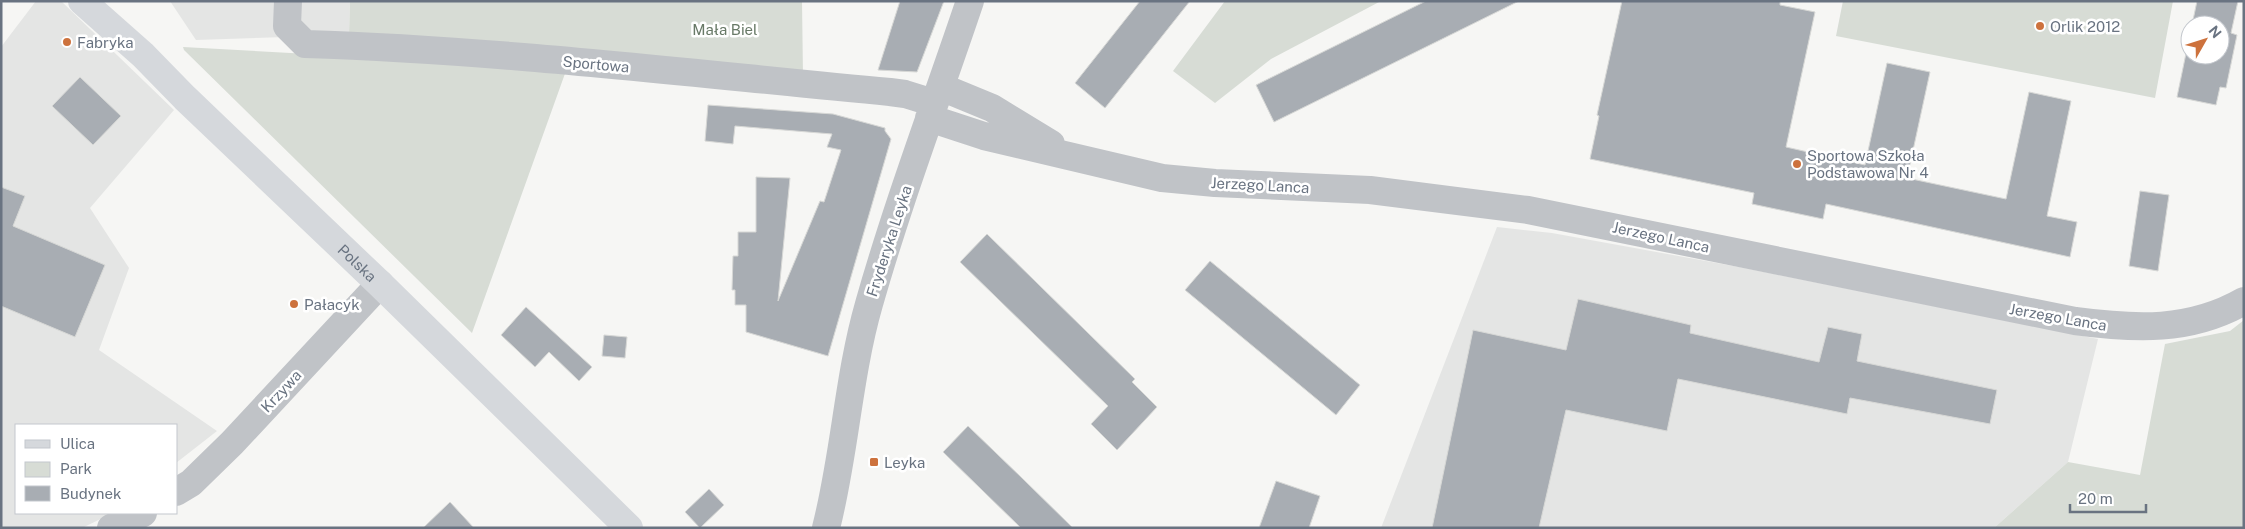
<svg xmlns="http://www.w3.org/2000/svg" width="2245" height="529" font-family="'Public Sans',sans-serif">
  <rect width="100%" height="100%" fill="#f6f6f4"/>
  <path fill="#e4e5e4" d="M 36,1 L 61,1 L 174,110 L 90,208 L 129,268 L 99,350 L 217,431 L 176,463 L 176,425 L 16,425 L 16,513 L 113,513 L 82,528 L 1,528 L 1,47 Z
    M 170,1 L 350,1 L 349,35 L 196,40 Z
    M 1497,227 L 1552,233 L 1739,267 L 2098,339 L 2068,462 L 1994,528 L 1381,528 Z"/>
  <path fill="#d7dcd5" d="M 350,1 L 802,1 L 803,77 L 349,35 Z
    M 1225,1 L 1381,1 L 1271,59 L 1215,103 L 1173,71 Z
    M 1843,1 L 2173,1 L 2155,98 L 1836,36 Z
    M 183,47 L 567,68 L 472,333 L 184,50 Z
    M 2244,320 L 2244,528 L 1994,528 L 2068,462 L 2140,475 L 2165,344 L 2230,331 Z"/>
  <path fill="#a8adb3" stroke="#d7d8d6" d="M 900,1 L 944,1 L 917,72 L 878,70 Z
    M 1140,1 L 1190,1 L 1105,108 L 1075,83 Z
    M 1426,1 L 1519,1 L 1274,122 L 1256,85 Z
    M 1622,1 L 1780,1 L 1780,5 L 1815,12 L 1786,147 L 1865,165 L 1887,63 L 1930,72 L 1907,178 L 2006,199 L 2029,92 L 2071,101 L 2047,216 L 2077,222 L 2070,257 L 1826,204 L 1823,219 L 1752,204 L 1754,193 L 1590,159 L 1599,116 L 1597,115 Z
    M 2197,1 L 2238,1 L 2231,33 L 2237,35 L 2226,88 L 2220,87 L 2216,105 L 2177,97 L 2190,34 L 2190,55 L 2220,55 L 2220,25 L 2192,25 Z
    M 80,77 L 121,116 L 93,145 L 52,106 Z
    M 708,105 L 833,114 L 885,128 L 885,131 L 891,139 L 828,356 L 746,332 L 746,305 L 735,305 L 735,290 L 732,290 L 733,256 L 738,256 L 738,232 L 756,232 L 756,177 L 790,178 L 778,301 L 820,201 L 824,202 L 841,150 L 827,147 L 832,134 L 735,126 L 733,144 L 705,141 Z
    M 1,187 L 25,196 L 13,226 L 105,265 L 75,337 L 1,306 Z
    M 2140,191 L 2169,195 L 2158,271 L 2129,266 Z
    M 987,234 L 1135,379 L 1132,382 L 1157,407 L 1117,450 L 1091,424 L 1108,406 L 960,262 Z
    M 1210,261 L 1360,385 L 1336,415 L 1185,290 Z
    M 1578,299 L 1691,325 L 1690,333 L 1819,362 L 1828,327 L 1862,334 L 1857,361 L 1997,390 L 1990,424 L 1850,398 L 1847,414 L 1678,379 L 1667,431 L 1566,410 L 1539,528 L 1432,528 L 1473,330 L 1566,350 Z
    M 526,307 L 592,367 L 579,381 L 549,352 L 535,367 L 501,335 Z
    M 604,335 L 627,337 L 625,358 L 602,356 Z
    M 968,426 L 1022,478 L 1073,528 L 1021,528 L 943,452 Z
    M 1276,481 L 1320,496 L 1309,528 L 1259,528 Z
    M 709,489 L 724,505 L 700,528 L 685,512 Z
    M 450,502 L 474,528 L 423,528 Z"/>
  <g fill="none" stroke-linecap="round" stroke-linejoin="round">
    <path stroke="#c0c3c7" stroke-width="28" d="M 288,1 L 287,26 L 305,44 C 501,50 696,74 890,92 L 905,94 L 934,103
      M 941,87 L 992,108 L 1051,144
      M 929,118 L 984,136 L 1162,178 L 1215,183 L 1370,190 L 1528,210 L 2075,321 C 2135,329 2190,332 2244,301
      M 176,492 L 191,483 L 232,443 L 380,284
      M 111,528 L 143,513
      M 826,528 C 845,454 848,377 869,304 C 898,202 936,102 970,1"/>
    <path stroke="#d5d8dc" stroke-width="28" id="s1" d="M 82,1 L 143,55 L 185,98 L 380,284 L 629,528"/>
  </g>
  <g fill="#cd723d" stroke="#fff" stroke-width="2">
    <circle cx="2040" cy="26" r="5"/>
    <circle cx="67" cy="42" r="5"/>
    <circle cx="1797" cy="164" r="5"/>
    <circle cx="294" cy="304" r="5"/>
    <rect x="869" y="457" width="10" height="10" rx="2.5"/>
  </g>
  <g text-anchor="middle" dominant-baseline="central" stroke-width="5" stroke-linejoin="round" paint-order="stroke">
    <g font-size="15" fill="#697381" stroke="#fff" text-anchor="start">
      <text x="2050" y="26">Orlik 2012</text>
      <text x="77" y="42">Fabryka</text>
      <text x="1807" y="155">Sportowa Szkoła<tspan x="1807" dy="17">Podstawowa Nr 4</tspan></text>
      <text x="304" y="304">Pałacyk</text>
      <text x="884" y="462">Leyka</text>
    </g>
    <g font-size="15" fill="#687967" stroke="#fff">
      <text x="725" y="29">Mała Biel</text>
    </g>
    <g font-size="15" fill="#697381" stroke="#fff">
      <text transform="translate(596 64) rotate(5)">Sportowa</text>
      <text transform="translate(1260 185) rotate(3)">Jerzego Lanca</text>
      <text transform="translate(1661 237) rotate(12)">Jerzego Lanca</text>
      <text transform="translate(889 241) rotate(-72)">Fryderyka Leyka</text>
      <text stroke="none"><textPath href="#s1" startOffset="380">Polska</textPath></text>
      <text transform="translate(2058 317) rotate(10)">Jerzego Lanca</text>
      <text transform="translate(281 391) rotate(-47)">Krzywa</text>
    </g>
  </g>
  <rect width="2245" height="529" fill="none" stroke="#697381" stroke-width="5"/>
  <rect x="15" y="424" width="162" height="90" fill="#ffffff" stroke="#c3c7cd"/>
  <rect x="25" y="440" width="25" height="8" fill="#d5d8dc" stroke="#c3c7cd"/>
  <text x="60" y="449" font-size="15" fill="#697381">Ulica</text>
  <rect x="25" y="462" width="25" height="15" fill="#d7dcd5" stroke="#c3c7cd"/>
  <text x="60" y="474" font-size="15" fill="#697381">Park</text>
  <rect x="25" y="486" width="25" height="15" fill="#a8adb3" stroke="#c3c7cd"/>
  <text x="60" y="499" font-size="15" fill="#697381">Budynek</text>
  <g transform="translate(2205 40) rotate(51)"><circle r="24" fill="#ffffff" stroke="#c3c7cd"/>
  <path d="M0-4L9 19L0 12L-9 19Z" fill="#cd723d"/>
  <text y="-8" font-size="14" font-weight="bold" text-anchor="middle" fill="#697381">N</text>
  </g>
  <path d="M2070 504v8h76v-8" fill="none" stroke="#697381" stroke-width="2.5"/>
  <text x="2078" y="504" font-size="15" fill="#697381" stroke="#ffffff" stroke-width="4" paint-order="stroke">20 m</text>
</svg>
